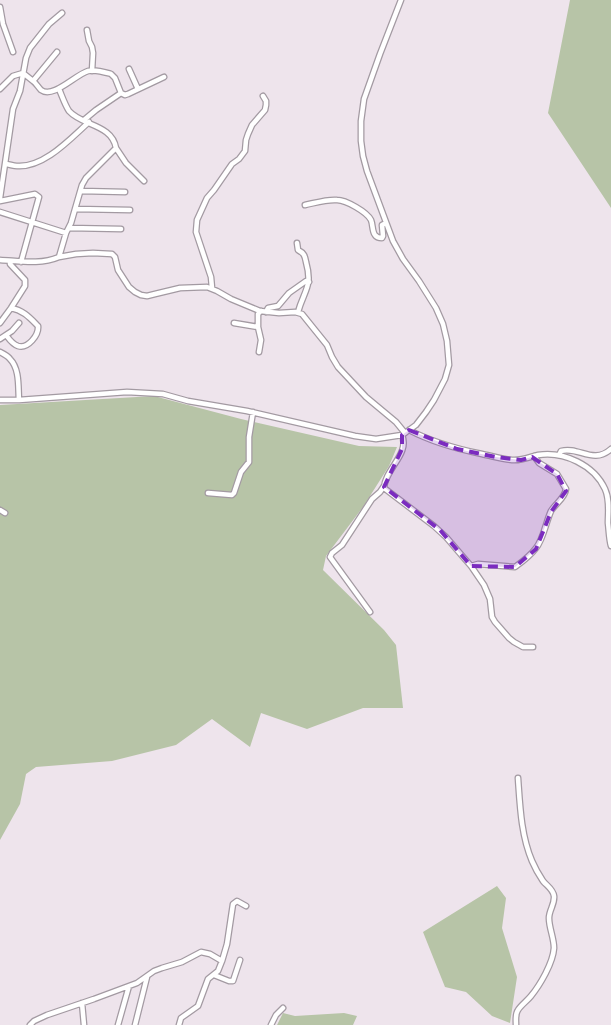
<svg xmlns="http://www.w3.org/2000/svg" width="611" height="1025" font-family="'Fira Sans',sans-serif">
  <rect width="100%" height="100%" fill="#eee4ec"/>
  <path fill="#b7c4a7" d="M 570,0 L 611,0 L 611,208 L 548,113 Z
    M 154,396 L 241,419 L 359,446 L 397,447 L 389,466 L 363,507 L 326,556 L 323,570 L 384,630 L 396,645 L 403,708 L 363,708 L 307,729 L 261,713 L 250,747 L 212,719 L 176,745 L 112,761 L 36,767 L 26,774 L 20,804 L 0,840 L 0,405 Z
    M 497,886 L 506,898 L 502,928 L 517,977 L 510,1023 L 492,1016 L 466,992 L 445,987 L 423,932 Z
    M 283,1013 L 295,1016 L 344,1013 L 357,1016 L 353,1025 L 277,1025 Z"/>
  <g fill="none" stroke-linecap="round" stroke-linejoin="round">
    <defs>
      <path id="minor" d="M 0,7 L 3,24 L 13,52
        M 87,30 L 89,41 L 92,47 L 93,53 L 92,71
        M 57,52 L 33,81 C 36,83 38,87 41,90 C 53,99 75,75 88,71 C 95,69 104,72 111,74 L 115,78 L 121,93 L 96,110 L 84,120
        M 129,69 L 138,89
        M 0,89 L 13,76 L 23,73 L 33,81
        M 121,93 L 125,95 L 128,94 L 164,77
        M 116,148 L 126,163 L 144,181
        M 5,164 C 9,164 13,166 17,166 C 44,168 70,139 89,122
        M 81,191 L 125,192
        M 0,198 L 13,109 L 20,91 L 26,58 L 30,48 L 49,24 L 62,13
        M 0,201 L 35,194 L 39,197 L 21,262
        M 305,205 C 315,203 327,199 337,200 C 346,200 367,212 371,220 C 373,225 372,231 375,235 C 377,238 379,238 382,238 L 383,236 L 382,225 L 386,223
        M 75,209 L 130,210
        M 0,212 L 66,233
        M 69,228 L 121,229
        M 297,243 L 298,250 C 304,253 305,256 306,262 C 313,287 304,290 298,312
        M 59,257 L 76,254 L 93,253 L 112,254 L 115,257 L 118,270 L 129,287 L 135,292 L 141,295 L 147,296 L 155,294 L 180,288 L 207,287 L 217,291 L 231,299 L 260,311 L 279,313 L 295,312 L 302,314 L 327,345 L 332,357 L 338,367 L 366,397 L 396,422 L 405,433
        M 0,260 C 20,261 40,265 59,257 L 66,233 L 71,223 L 82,185 L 86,178 L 116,148 C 112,124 82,126 69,111 C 65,105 62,96 59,89
        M 212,288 L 211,277 L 196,232 L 197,220 L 207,198 L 214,190 L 232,164 L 239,159 L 245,151 L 246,140 L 248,134 L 252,125 L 265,110 L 266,105 L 266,101 L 263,96
        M 266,312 L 268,308 L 278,306 L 289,293 L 306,281 L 309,282
        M 0,323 L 11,308 L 25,286 L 25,280 L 10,264 L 10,261
        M 234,323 L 258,327
        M 6,335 C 9,339 12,344 18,346 C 28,349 39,335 38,326 C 30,318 23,310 11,308
        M 0,339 L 12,331 L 19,323
        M 0,352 C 4,354 8,356 10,359 C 20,369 18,388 19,400
        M 259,352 L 261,340 L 258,327 L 258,314 L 261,311
        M 0,400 L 19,400 L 127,392 L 163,394 L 188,401 L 247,411 L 355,436 L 376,439 L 402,435 L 416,425 L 426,412 L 434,400 L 445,379 L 449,365 L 447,341 L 443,324 L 436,308 L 419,281 L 403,259 L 393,241 L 367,171 L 363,156 L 361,141 L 361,121 L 364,99 L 380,54 L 401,0
        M 409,430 C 432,442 457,449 482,454 C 492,456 502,459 512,460 C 522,461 529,457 538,455 C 564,451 594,465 605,489 C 610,500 608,512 608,523 C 609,531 609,539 611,546
        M 402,435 C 410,454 385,469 384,488 L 434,526 L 446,537 L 464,558 L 471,566 L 484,585 L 490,599 L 492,617 L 495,622 L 509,638 L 514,642 L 523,647 L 533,647
        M 559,455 L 561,451 C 579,446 593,465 611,449
        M 208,493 L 232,495 L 234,493 L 241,472 L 249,462 L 249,437 L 253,412
        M 0,510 L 5,513
        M 471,566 L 478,564 L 515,567 C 522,562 531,555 536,548 C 543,540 546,522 551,511 C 556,503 565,498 566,489 L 557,474 L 539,463 L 534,456
        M 370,612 L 330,557 L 332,553 L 342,545 L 372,499 L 380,492 L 384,486
        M 222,961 L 227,944 L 233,904 L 237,901 L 246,906
        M 214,975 L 229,981 L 233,981 L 240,960
        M 82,1003 L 84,1025
        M 30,1025 L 34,1021 L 47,1015 L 94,999 L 137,983 L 154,971 L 162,968 L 182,962 L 201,952 L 210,954 L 222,961 L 218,971 L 208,979 L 198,1006 L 181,1018 L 179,1025
        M 118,1025 L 129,986
        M 135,1025 L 147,977
        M 271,1025 L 276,1015 L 283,1008
        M 516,1025 C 516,1020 515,1014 518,1010 C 521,1005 527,1001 531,996 C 540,985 553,963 554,948 C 554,938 549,928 549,918 C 549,910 555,904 554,896 C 553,889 547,886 543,881 C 539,875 535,868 532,861 C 521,835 520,806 518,778"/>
    </defs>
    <use href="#minor" stroke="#a39aa2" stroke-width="7"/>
    <use href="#minor" stroke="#fff" stroke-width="4.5"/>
  </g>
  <path fill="#7b2cbf" fill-opacity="0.2" stroke="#7b2cbf" stroke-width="4" stroke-dasharray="10 6" stroke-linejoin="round" d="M 409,430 L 457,449 L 496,457 L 521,460 L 532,457 L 557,474 L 566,491 L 551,512 L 536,549 L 515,567 L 471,566 L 440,530 L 384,487 L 402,449 L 402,435 Z"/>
</svg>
